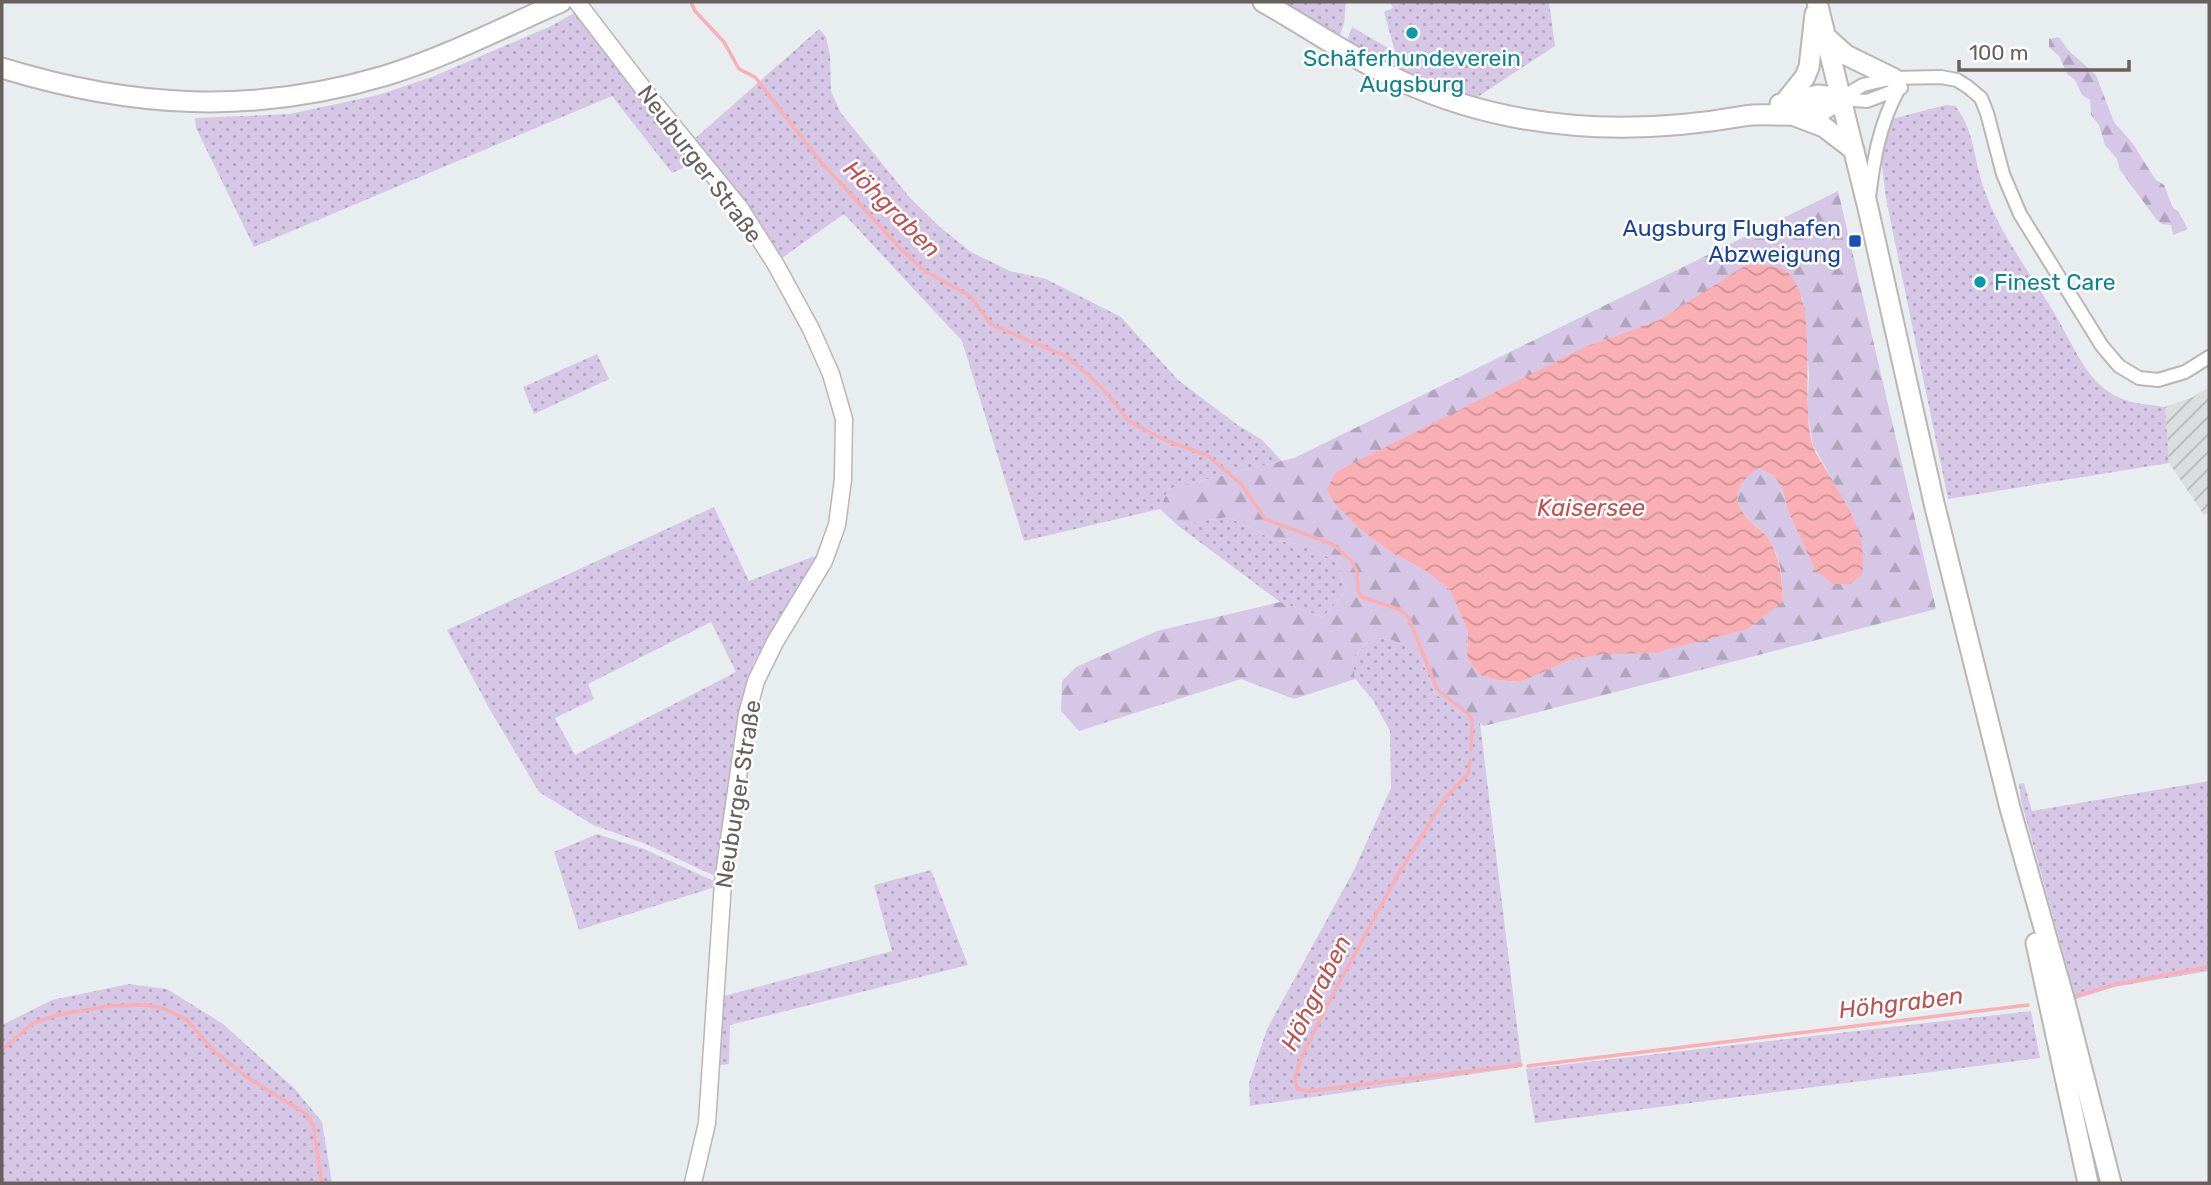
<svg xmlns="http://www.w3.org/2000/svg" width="2211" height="1185" font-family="Rubik,sans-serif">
  <defs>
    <pattern id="industrial-furrows" width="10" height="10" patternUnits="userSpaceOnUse" patternTransform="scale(1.75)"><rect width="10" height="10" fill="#dadedf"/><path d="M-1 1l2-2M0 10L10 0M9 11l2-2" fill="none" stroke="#b5b7b8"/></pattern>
    <pattern id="grass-dots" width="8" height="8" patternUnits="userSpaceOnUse" patternTransform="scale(1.75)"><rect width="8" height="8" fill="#d6c7e6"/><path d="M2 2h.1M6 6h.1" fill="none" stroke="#b1a5be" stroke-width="1.8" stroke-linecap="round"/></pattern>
    <pattern id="forest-firs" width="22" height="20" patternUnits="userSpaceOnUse" patternTransform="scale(1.75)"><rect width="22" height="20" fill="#d6c7e6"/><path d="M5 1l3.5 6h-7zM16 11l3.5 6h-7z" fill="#b1a5be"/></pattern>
    <pattern id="water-waves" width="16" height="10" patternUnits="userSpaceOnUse" patternTransform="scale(1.75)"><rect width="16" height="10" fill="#faafb4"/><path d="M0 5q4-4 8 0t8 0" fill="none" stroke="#ce9296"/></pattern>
  </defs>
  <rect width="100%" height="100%" fill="#e8eef0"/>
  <path fill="url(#industrial-furrows)" d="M 2209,387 L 2209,512 L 2204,515 L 2169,463 L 2165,407 L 2193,397 Z"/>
  <path fill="url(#grass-dots)" fill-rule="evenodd" d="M 1275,2 L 1346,2 L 1344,24 L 1338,40 Z
    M 1390,2 L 1549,2 L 1555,46 L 1476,98 L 1475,96 L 1404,75 L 1345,45 L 1352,27 L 1395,52 L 1384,12 L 1393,8 Z
    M 578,11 L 698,161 L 672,173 L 612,96 L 254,247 L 196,128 L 195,118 L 290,114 L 378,95 L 432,77 L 551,26 Z
    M 819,29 L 826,37 L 830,55 L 831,91 L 841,113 L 910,198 L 941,228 L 971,252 L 1010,271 L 1046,279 L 1121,317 L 1178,380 L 1239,426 L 1261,439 L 1282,461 L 1168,489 L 1160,509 L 1024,541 L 962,341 L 844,214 L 779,260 L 692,141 Z
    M 1946,105 L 1955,106 C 1974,129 1974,159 1983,186 C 1998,232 2030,272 2054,313 C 2070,338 2083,375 2109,392 C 2126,404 2145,404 2165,407 L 2169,463 L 1948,499 L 1886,199 L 1881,158 L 1888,120 Z
    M 597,354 L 609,379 L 534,414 L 523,387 Z
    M 714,507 L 749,581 L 820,554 L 754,662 C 729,722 727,812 719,878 L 646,844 L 593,825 L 539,792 L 489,708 L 447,630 ZM 711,622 L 736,672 L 575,755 L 555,718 L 594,699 L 588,684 Z
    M 1228,517 L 1274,540 L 1308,546 L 1337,562 L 1346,591 L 1323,617 L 1280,602 L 1177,525 Z
    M 1372,638 L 1393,640 L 1419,653 L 1435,694 L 1480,723 L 1522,1067 L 1250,1106 L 1249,1083 L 1267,1029 L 1354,870 L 1391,788 L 1390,731 L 1373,700 L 1355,679 L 1352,658 Z
    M 2209,781 L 2209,971 L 2114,987 L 2076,999 L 2021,801 L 2019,784 L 2024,783 L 2032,811 Z
    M 597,834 L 644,849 L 718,883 L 718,886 L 579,930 L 554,852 Z
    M 931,870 L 968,965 L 730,1025 L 729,1064 L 715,1066 L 720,997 L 892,951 L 874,885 Z
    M 129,984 L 167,989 L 223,1024 L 295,1089 L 322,1122 L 332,1183 L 2,1183 L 2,1025 L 52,1000 Z
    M 2031,1011 L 2040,1058 L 1535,1123 L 1526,1069 Z"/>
  <path fill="url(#forest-firs)" fill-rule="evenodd" d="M 2059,37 L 2068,50 L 2096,75 L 2114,122 L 2133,144 L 2155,179 L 2164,185 L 2173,208 L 2178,211 L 2188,229 L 2173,235 L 2171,225 L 2162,224 L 2156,219 L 2120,170 L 2117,159 L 2105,145 L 2099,125 L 2091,115 L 2090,100 L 2082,95 L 2075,80 L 2067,74 L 2059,56 L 2049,47 L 2049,39 Z
    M 1838,191 L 1936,609 L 1484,726 L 1435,694 L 1419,653 L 1393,640 L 1372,638 L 1352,658 L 1355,679 L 1294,699 L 1241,679 L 1079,731 L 1061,711 L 1062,681 L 1076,667 L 1157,631 L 1280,602 L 1323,617 L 1346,591 L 1337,562 L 1308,546 L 1274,540 L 1228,517 L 1177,525 L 1160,509 L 1168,489 L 1294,458 ZM 1746,265 L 1802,297 L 1809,374 L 1807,411 L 1813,445 L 1849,510 L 1815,570 L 1788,511 L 1782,487 L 1774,476 L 1759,468 C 1733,486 1730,501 1753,524 C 1758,529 1765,533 1769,539 C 1782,561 1782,577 1783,601 L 1748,629 L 1573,659 L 1520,682 L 1496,680 L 1480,675 L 1467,658 L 1468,631 L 1450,590 L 1426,571 L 1389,551 L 1360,529 L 1587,346 L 1659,320 Z"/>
  <path fill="url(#water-waves)" d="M 1746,265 C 1760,265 1781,263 1791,276 C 1819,312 1800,398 1812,443 C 1815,453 1822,463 1827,471 C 1847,506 1868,533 1862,575 L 1850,584 L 1833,584 L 1815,570 L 1788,511 L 1782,487 L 1774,476 L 1759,468 C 1733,486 1730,502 1753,524 C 1758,529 1765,533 1769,539 C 1781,561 1782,577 1783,602 L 1748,629 L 1653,653 L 1604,654 L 1573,659 L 1520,682 L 1496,680 L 1480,675 L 1467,658 L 1468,631 L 1450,590 L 1426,571 L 1389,551 L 1360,529 L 1335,504 L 1327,489 L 1336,472 L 1587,346 L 1659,320 Z"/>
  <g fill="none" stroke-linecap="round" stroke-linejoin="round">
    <path stroke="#faafb4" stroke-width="3.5" d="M 691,2 L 695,11 L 724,42 L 739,69 L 755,77 L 820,161 L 901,249 L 925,271 L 970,296 L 992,325 L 1068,357 L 1103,389 L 1130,422 L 1167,441 L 1207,455 L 1242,485 L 1265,519 L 1332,544 L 1351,560 L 1357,572 L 1358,591 L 1362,597 L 1398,609 L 1405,613 L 1410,621 L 1437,689 L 1468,714 L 1472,720 L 1471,750
      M 1470,760 L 1468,774 L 1445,798 L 1396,878 L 1330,1000 L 1302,1056 L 1295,1077 L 1297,1089 L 1308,1091 L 1521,1065
      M 2073,997 L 2118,984 L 2209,967
      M 2,1050 L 33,1023 L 57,1015 L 109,1006 L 147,1005 L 165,1009 L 186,1019 L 214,1051 L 248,1078 L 305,1113 L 313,1125 L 322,1183
      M 1528,1066 L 2028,1005"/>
    <defs>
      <path id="minor" d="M 1841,98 L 1863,85 L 1893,78 L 1941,77 L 1957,80 L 1968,87 L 1981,98 L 1987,113 L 2003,174 L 2020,214 L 2102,346 L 2119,366 L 2139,378 L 2158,380 L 2185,372 L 2209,357
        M 1841,99 L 1867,101 L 1901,88
        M 1869,197 C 1874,158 1879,126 1898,90"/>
      <path id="tertiary" d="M 577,2 L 652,100 L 740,208 L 776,265 L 811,329 L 831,374 L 844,419 L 843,479 L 837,525 L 824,561 L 775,642 L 756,681 L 747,714 L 723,882 L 707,1123 L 693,1183"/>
      <path id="secondary" d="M 1263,2 C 1309,28 1353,59 1401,81 C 1511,131 1626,137 1744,116 C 1770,112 1798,120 1823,110 C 1829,107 1835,102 1841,98
        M 1817,2 L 1868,208 L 1934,503 L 2010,808 L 2065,1002 L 2111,1183
        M 1826,37 L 1846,55 L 1893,78
        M 2,68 C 132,108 252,115 384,76 C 444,58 504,27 561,2
        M 1785,102 L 1805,77 L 1809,67 L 1815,14
        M 1780,104 L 1818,95 L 1841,98
        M 1795,116 L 1824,127 L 1854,150
        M 2036,943 L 2088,1183"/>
    </defs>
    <use href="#minor" stroke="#bbb6b5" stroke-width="16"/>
    <use href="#tertiary" stroke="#bbb6b5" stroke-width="19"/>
    <use href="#secondary" stroke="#bbb5b4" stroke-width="23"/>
    <use href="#minor" stroke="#fff" stroke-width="12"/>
    <use href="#tertiary" stroke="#fff" stroke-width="16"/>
    <use href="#secondary" stroke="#fff" stroke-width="19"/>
  </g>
  <g fill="#0f9aa8" stroke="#fff" stroke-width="2.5">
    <circle cx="1412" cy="33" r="7"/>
    <circle cx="1980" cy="282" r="7"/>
  </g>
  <rect fill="#1a4fb4" stroke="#fff" stroke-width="2.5" x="1848" y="234" width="14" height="14" rx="3.5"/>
  <g text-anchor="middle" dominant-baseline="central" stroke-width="5" stroke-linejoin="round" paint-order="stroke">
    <g font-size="23" fill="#0d838f" stroke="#fff">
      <text x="1412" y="58">Schäferhundeverein<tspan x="1412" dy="26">Augsburg</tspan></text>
      <text x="1994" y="282" text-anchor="start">Finest Care</text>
    </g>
    <g font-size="23" fill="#67605f" stroke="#fff">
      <text transform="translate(700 164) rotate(53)">Neuburger Straße</text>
      <text transform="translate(738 794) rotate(-81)">Neuburger Straße</text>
    </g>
    <g font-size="23" fill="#164399" stroke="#fff" text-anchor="end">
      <text x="1841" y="228">Augsburg Flughafen<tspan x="1841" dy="26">Abzweigung</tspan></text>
    </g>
    <g font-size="24" font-style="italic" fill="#bd5351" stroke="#fff">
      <text transform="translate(892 209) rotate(45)">Höhgraben</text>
      <text x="1591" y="508">Kaisersee</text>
      <text transform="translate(1316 993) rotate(-63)">Höhgraben</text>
      <text transform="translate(1901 1003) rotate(-7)">Höhgraben</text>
    </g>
  </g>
  <rect width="2211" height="1185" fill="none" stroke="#67605f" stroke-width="7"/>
  <path d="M1959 60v10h170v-10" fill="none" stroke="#67605f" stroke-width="3.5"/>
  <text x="1969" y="60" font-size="21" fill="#67605f" stroke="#ffffff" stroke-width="5" paint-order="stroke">100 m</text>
</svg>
